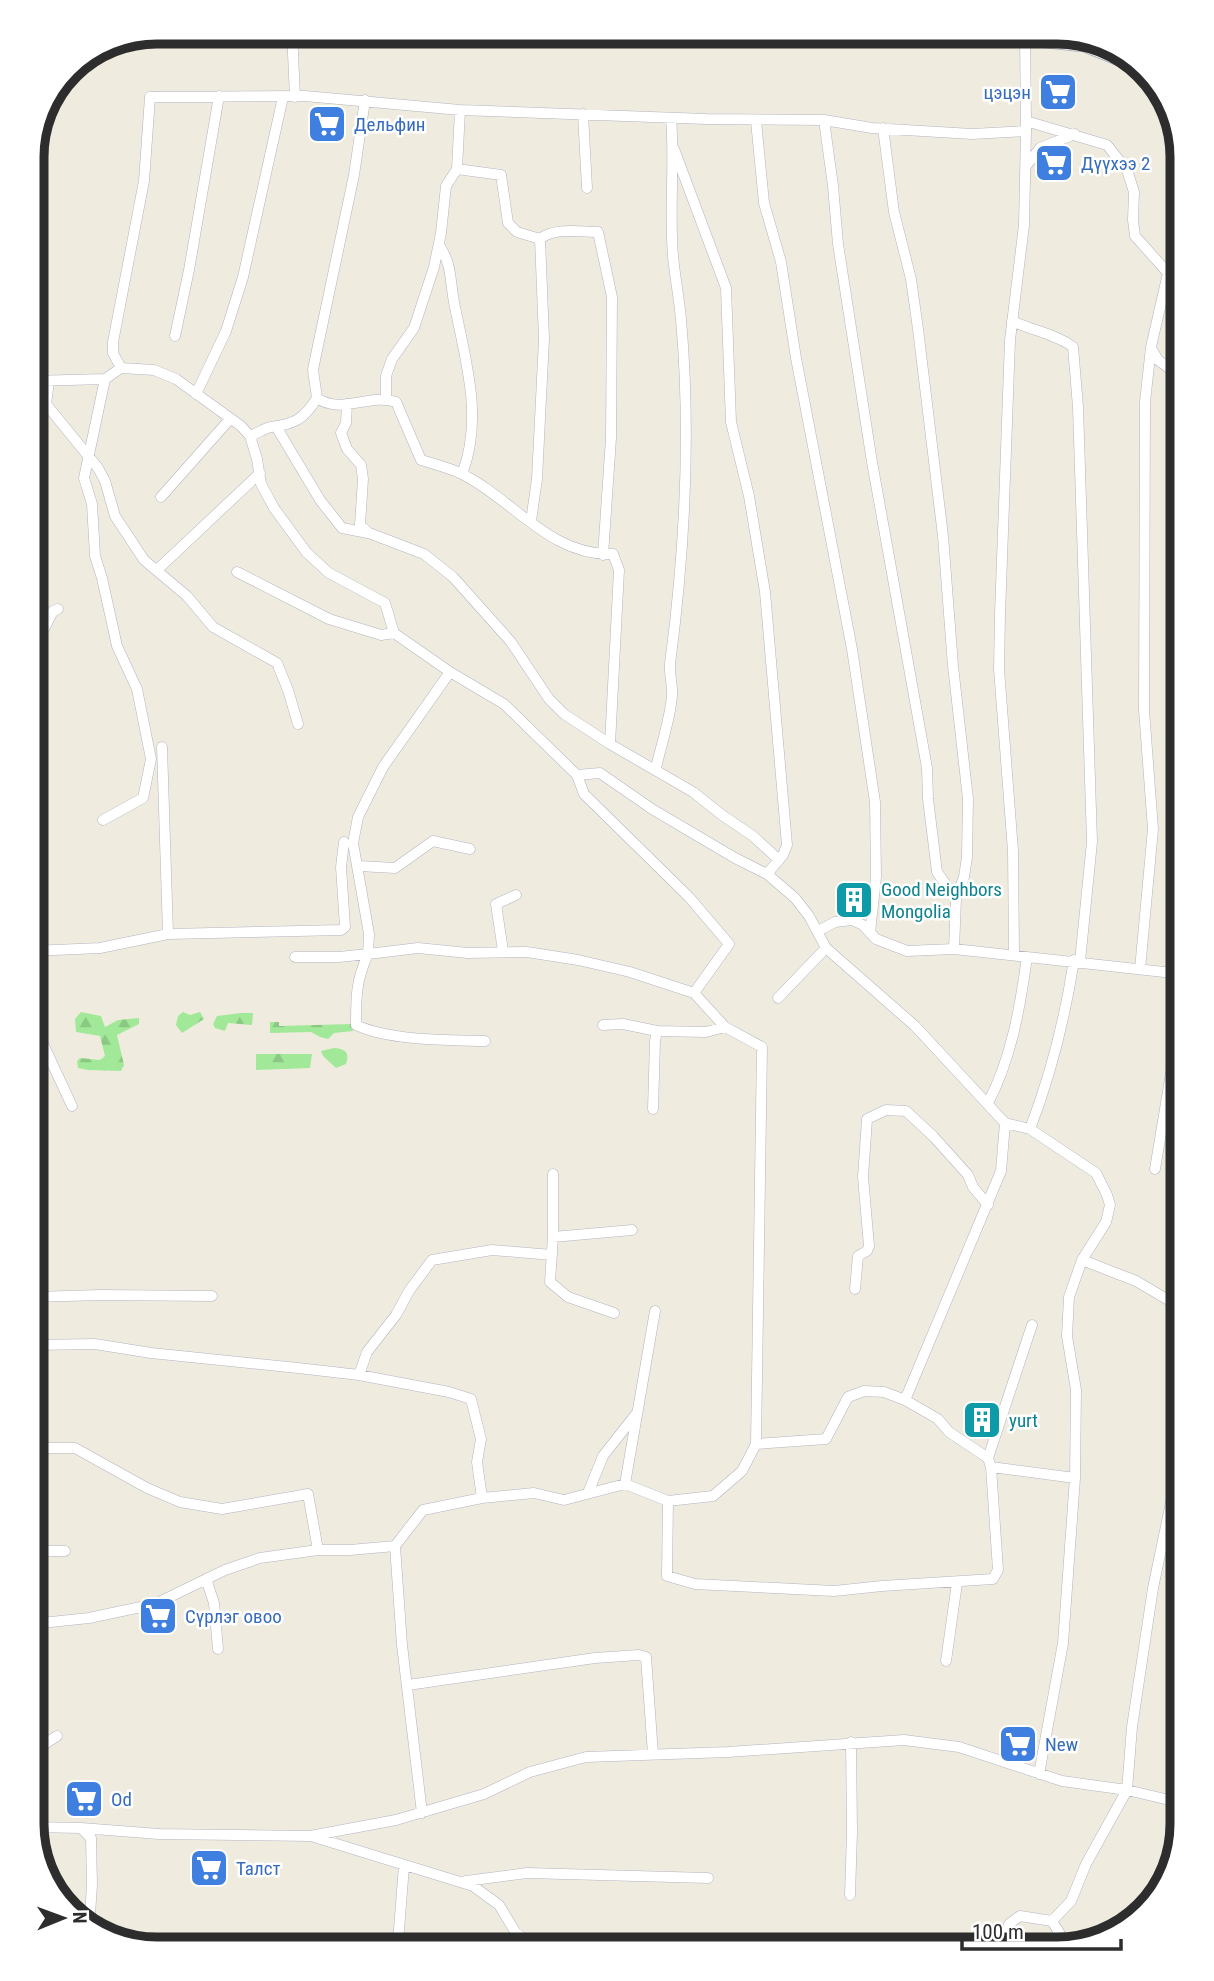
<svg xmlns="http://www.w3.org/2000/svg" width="1214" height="1981" font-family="'Roboto Condensed',sans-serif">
  <defs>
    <pattern id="forest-firs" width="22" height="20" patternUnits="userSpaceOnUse" patternTransform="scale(1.75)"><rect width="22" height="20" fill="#a1e998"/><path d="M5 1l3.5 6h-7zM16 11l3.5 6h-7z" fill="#8bc883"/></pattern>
  </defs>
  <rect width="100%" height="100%" fill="#efecdf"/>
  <path fill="url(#forest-firs)" d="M 81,1012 L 101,1016 L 105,1027 L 118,1020 L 139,1018 L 139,1024 L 117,1035 L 124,1065 L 121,1071 L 88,1070 L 78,1068 L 77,1061 L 80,1058 L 100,1060 L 105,1056 L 100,1036 L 76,1032 L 75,1019 Z
    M 183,1012 L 190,1015 L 200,1012 L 204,1019 L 182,1033 L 176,1025 L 178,1016 Z
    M 241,1013 L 253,1013 L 252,1025 L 228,1023 L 225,1031 L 215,1028 L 213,1024 L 217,1016 Z
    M 270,1022 L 279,1022 L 279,1026 L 352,1024 L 353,1031 L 334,1033 L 328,1039 L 320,1037 L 311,1032 L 270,1033 Z
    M 334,1048 C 345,1049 350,1052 346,1064 L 336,1068 L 323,1056 L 321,1051 Z
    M 256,1054 L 312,1054 L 310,1068 L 256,1070 Z"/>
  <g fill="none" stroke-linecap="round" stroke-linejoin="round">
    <defs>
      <path id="minor" d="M 292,32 L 295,97
        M 1025,38 L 1026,121 L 1107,145 L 1127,170 L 1134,192 L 1133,220 L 1135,236 L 1168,273 L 1182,282
        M 365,100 L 354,175 L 316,355 L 313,370 L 317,398 C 341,415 371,393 396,402 L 421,460 C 434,464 450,468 462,474 C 514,500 550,556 613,554 L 619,570 L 610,744 L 693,792 L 722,815 L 753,836 L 779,860
        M 583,114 L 587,188
        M 824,120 L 833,186 L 838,244 L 872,462 L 927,768 L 928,799 L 937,872 L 956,899
        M 756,121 L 764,203 L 781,262 L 796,358 L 852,649 L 875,802 L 876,877 L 870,933
        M 883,128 L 894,212 L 911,279 L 918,329 L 943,536 L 953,666 L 968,799 L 967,857 L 964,877 L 956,899 L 954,949
        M 1026,166 L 1040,148 L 1075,134
        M 457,169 L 501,175 L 508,223 L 517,232 L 540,239 C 554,227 581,232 598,232 L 612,297 L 611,438 L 603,555
        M 439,245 C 452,264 450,281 454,302 C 465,359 484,418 462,474
        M 1012,321 C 1031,330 1058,335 1073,347 L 1078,407 L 1092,842 L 1080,961
        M 175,336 L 189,270 L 219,96
        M 1151,348 L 1158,360 L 1182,378
        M 121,368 L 113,353 L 113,342 L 144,181 L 150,97 L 305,96 L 460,110 L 706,119 L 824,120 L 872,128 L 972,134 L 1026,131 L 1026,121
        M 32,381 L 105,379 L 121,368 L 154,370 L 176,379 L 241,426 L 250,436 L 257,459 L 261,484 L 274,508 L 307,553 L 329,573 L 385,603 L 394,633 L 450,672 L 504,704 L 577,775 L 600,773 L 652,809 L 735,858 L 767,874 L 783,855 L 787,845 L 765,592 L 749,496 L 731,422 L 726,288 L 674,149
        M 49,381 L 46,404 L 98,468 L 105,481 L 115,516 L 144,560 L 187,596 L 213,627 L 277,663 L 288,690 L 298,724
        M 196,394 L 226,331 L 243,277 L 283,97
        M 386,398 L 386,376 L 392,359 L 414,328 L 434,267 L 441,233 L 446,186 L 457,169 L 460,110
        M 347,404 L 346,423 L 341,433 L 347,449 L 361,465 L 363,479 L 360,525 L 369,533 L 424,554 L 453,577 L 511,642 L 549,699 L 564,714 L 610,744
        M 277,428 L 320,500 L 342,528 L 368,533
        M 250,436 C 257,434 264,428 271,427 C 295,424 304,419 317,398
        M 32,461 L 38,424 L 46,404
        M 161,497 L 230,419
        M 531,521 L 537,479 L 544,339 L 540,239
        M 157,570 L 260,473
        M 237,572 L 329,619 L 381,635 L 394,633
        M 32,636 L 42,633 L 53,611 L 58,609
        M 162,747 L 168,934
        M 656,768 C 661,745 670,720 672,696 C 673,685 669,675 670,664 C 685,550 691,434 681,319 C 679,298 675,277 673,256 C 669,210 675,164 671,118
        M 577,775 L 584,794 L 689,897 L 729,944 L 694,993
        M 103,820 L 143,798 L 151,759 L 137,689 L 117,646 L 102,578 L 95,556 L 92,504 L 84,478 L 105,379
        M 359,866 L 395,868 L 433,841 L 470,849
        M 767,874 L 795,898 L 809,916 L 826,948 L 915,1026 L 1005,1123 L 1030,1129 L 1096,1173 L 1107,1195 L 1110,1205 L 1106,1222 L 1082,1260 L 1069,1297 L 1067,1336 L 1076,1390 L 1075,1478 L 1063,1643 L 1039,1774
        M 818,931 L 835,922 L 852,920 L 863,925 L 876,939 L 907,951 L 954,949 L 1182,974
        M 32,951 L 100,948 L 168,934 L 341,930 L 345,927 L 341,867 L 344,842
        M 503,951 L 496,904 L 516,895
        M 1014,954 L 1013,851 L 999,669 L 1000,614 L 1010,340 L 1024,225 L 1026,131
        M 295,957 L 339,957 L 368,954 L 369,934 L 353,843 L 358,817 L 383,767 L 450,672
        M 1140,969 L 1153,829 L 1144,710 L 1145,402 L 1151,347 L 1168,273
        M 778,998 L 826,948
        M 32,1020 L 72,1106
        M 603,1025 L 623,1024 L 657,1031
        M 485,1041 C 447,1040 391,1041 356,1025 C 356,996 356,981 368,954 L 418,948 L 468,953 L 527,952 L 578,960 L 630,972 L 694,993 L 725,1027 L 762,1047 L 756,1444
        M 988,1103 C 1012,1057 1020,1007 1027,957
        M 653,1109 L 655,1041 L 657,1031 L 706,1032 L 725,1027
        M 1030,1129 C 1051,1074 1065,1018 1074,960
        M 1155,1169 L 1173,1061 L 1179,974
        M 553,1237 L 553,1174
        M 1082,1260 L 1136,1281 L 1182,1308
        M 855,1289 L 858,1256 L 867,1251 L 869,1246 L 863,1177 L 867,1119 L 886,1110 L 906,1111 L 933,1136 L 968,1175 L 973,1187 L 988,1205
        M 32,1297 L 101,1295 L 212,1296
        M 614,1313 L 568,1297 L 550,1282 L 553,1237 L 632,1230
        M 32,1345 L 95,1344 L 151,1353 L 298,1368 L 359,1375 L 449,1392 L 471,1399 L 481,1439 L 477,1462 L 482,1498
        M 359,1375 L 367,1352 L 396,1315 L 409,1291 L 432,1260 L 492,1250 L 552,1255
        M 905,1400 L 1001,1171 L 1005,1123
        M 32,1448 L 75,1448 L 147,1488 L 180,1502 L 222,1509 L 308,1494 L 318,1550
        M 988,1458 L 1032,1325
        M 625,1484 L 655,1311
        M 588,1493 L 603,1456 L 636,1414
        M 668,1501 L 667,1576 L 695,1584 L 834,1591 L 882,1586 L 993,1579 L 998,1570 L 991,1467
        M 32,1551 L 65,1551
        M 206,1579 L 214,1603 L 218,1649
        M 32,1624 L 89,1618 L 155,1604 L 225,1570 L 260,1558 L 318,1550 L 350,1550 L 395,1546
        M 946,1661 L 957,1583
        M 408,1685 L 595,1658 L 639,1655 L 646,1657 L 653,1754
        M 32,1752 L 57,1736
        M 422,1813 L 402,1645 L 395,1546 L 423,1510 L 482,1498 L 534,1493 L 564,1500 L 625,1484 L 668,1501 L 713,1496 L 742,1471 L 756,1444 L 826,1439 L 848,1397 L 864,1391 L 884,1392 L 905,1400 L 938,1419 L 949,1432 L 988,1458 L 991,1467 L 1075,1478
        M 32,1827 L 81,1828 L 159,1834 L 310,1836 L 396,1820 L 484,1794 L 530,1772 L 586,1757 L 728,1752 L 904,1740 L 959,1747 L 1062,1781 L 1127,1790 L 1182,1803
        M 81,1828 L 91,1838 L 92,1885 L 89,1929
        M 314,1837 L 473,1886 L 499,1905 L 516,1933 L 531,1943 L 554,1949
        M 404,1866 L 398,1942 L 414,1949
        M 466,1881 L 527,1873 L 708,1878
        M 1158,1881 L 1181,1831
        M 850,1895 L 852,1832 L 851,1742
        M 1052,1921 L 1068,1947
        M 1003,1949 L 1009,1924 L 1020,1916 L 1052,1921 L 1071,1901 L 1086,1864 L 1127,1790 L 1132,1727 L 1153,1588 L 1182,1450"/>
      <path id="tertiary" d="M 1081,44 L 1140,68"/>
      <path id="secondary" d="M 971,32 L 1080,44 L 1100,43"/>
    </defs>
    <use href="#minor" stroke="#b3b3c1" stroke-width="11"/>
    <use href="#tertiary" stroke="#b3b3c1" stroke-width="14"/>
    <use href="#secondary" stroke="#b3b3c1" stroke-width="16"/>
    <use href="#minor" stroke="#fff" stroke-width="10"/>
    <use href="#tertiary" stroke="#fff" stroke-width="12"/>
    <use href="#secondary" stroke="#fff" stroke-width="14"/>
  </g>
  <defs>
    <symbol id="supermarket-square" viewBox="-11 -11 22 22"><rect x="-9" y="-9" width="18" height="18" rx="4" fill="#3f7fe0" stroke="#fff"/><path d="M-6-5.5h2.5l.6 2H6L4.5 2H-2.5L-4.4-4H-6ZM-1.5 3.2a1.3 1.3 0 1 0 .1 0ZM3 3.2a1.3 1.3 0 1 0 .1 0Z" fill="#fff"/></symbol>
    <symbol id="building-square" viewBox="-11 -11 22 22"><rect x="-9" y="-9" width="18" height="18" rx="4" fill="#0f9aa8" stroke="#fff"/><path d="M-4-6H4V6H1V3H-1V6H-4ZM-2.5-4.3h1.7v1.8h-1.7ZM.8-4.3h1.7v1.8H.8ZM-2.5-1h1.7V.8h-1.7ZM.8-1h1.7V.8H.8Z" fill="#fff"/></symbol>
  </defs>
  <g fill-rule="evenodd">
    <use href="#supermarket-square" x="1036" y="70" width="44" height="44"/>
    <use href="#supermarket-square" x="305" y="102" width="44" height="44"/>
    <use href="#supermarket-square" x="1032" y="141" width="44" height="44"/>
    <use href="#building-square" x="832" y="878" width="44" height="44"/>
    <use href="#building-square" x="960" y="1398" width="44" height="44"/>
    <use href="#supermarket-square" x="136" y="1594" width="44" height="44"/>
    <use href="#supermarket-square" x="996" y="1722" width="44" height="44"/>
    <use href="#supermarket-square" x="62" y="1777" width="44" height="44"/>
    <use href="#supermarket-square" x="187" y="1846" width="44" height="44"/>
  </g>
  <g text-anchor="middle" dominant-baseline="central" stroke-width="5" stroke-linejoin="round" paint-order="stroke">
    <g font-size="19" fill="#366cbe" stroke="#fff" text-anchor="start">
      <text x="1031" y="92" text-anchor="end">цэцэн</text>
      <text x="354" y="124">Дельфин</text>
      <text x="1081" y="163">Дүүхээ 2</text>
      <text x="185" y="1616">Сүрлэг овоо</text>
      <text x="1045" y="1744">New</text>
      <text x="111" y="1799">Od</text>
      <text x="236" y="1868">Талст</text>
    </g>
    <g font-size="19" fill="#0d838f" stroke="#fff" text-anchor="start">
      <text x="881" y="889">Good Neighbors<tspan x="881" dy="22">Mongolia</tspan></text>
      <text x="1009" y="1420">yurt</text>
    </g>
  </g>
  <path d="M0 0H1214V1981H0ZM157 44H1057A113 113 0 0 1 1170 157V1824A113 113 0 0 1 1057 1937H157A113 113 0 0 1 44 1824V157A113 113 0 0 1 157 44Z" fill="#fff" fill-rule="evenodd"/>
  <path fill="none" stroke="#2d2d2d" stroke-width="9" d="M157 44H1057A113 113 0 0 1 1170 157V1824A113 113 0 0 1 1057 1937H157A113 113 0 0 1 44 1824V157A113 113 0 0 1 157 44Z"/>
  <g transform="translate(63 1918) rotate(89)" stroke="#ffffff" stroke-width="5" paint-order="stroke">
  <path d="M0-5L12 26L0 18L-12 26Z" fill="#2d2d2d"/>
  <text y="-10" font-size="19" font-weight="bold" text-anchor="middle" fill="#2d2d2d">N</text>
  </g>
  <path d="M962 1939v10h159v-10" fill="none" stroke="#2d2d2d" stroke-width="3.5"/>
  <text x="972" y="1939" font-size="21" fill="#2d2d2d" stroke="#ffffff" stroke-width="5" paint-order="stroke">100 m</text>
</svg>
